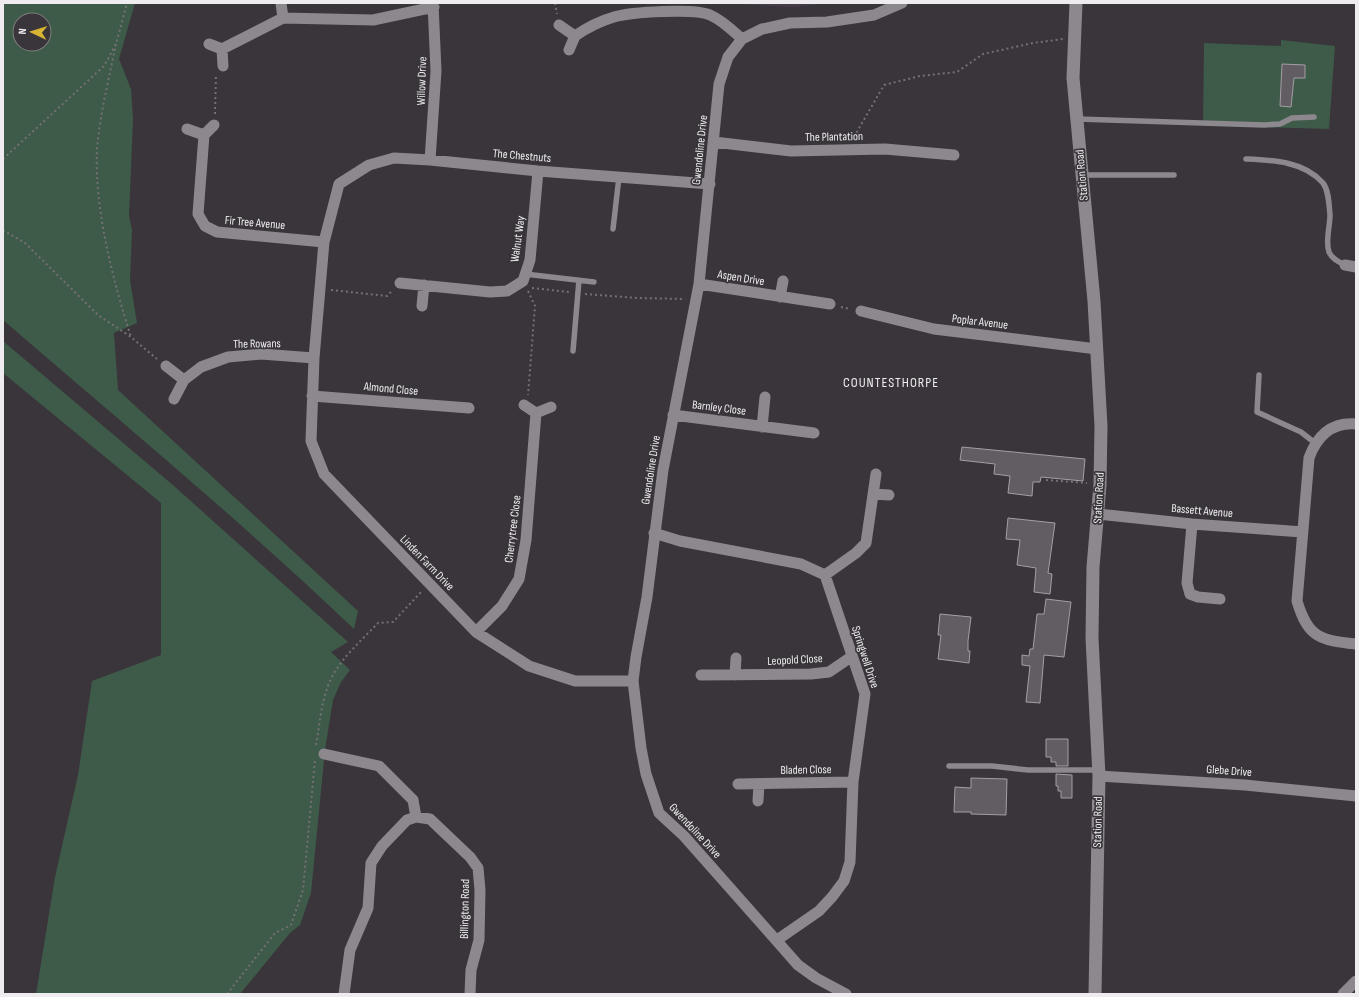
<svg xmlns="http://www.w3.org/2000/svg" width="1359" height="997" font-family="'Sofia Sans Condensed',sans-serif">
  <rect width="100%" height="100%" fill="#39353a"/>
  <path fill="#453e48" d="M 724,3 L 835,3 L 791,7 Z"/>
  <path fill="#3e5a49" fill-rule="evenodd" d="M 3,3 L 135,3 L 119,59 L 131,89 L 133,119 L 129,216 L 132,230 L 130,280 L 137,323 L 114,333 L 118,390 L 358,611 L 354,629 C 241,521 121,422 3,320 ZM 20,20 L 44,20 L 44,44 L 20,44 Z
    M 1281,40 L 1335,46 L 1329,129 L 1203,125 L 1204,43 L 1281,46 Z
    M 3,341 L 174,486 L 348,642 L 331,652 L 350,670 L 341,682 L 333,700 L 325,750 L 311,893 L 300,925 L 290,933 L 240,994 L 36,994 L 55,877 L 78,775 L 92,681 L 161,655 L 161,503 L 3,373 Z"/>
  <path fill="#615d62" stroke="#a39fa5" d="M 1282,64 L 1305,65 L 1305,78 L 1294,78 L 1291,107 L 1280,106 Z
    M 962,447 L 1085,459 L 1083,481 L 1041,477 L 1040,482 L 1033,482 L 1032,496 L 1008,493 L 1010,476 L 994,474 L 995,464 L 960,460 Z
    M 1008,518 L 1055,523 L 1048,573 L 1052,574 L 1050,594 L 1034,592 L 1036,568 L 1017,565 L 1020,540 L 1006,539 Z
    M 1046,599 L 1071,602 L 1064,657 L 1044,655 L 1040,703 L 1026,702 L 1030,666 L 1022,665 L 1022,655 L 1029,656 L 1030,649 L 1033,649 L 1037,614 L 1044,614 Z
    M 940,614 L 971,617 L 968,641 L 968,651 L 970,651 L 969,663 L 938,659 L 941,635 L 938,635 Z
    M 1046,739 L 1068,739 L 1068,766 L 1056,766 L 1056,762 L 1051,762 L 1051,757 L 1046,757 Z
    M 1056,774 L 1072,775 L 1072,798 L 1061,798 L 1061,791 L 1058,791 L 1058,786 L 1056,786 Z
    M 971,778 L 1007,779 L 1006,815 L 971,814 L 971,812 L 954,812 L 955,787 L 971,788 Z"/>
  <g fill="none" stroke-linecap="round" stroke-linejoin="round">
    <path stroke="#747175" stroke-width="2" stroke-dasharray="2 3" stroke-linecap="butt" d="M 555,3 L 557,14
      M 116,44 C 109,78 100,114 97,149 C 94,208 113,281 131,337
      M 215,114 L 216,74
      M 854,137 L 884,85 L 920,76 L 957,72 L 983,54 L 1033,43 L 1063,39
      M 3,159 L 104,66 L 116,44 L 127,3
      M 3,230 L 25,243 L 98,315 L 131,337 L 157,359
      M 532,288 L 569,292
      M 331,290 L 387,296 L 392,291
      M 528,291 L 535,306 L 528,395
      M 585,294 L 637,298 L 685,299
      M 841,307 L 850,309
      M 1046,480 L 1087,483
      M 316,745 C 320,723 321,700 331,679 C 341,658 362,640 378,623 L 393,622 L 422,591
      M 227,994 L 275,933 L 291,925 L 303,890 L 315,760"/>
    <path stroke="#8c888e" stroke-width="5.5" d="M 1077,119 L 1264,125 L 1280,124 L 1292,118 L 1314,117
      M 1246,159 C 1272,160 1304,161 1323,183 C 1329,191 1329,205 1330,215 C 1330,227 1325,241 1329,252 C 1332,259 1339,262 1345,265
      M 1083,175 L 1174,175
      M 613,229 L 619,177
      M 525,274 L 594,282
      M 573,351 L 579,280
      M 1259,375 L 1257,412 L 1301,432 L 1315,443
      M 949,766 L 992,766 L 1028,770 L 1099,770"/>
    <path stroke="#8c888e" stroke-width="11" d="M 281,3 L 283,18
      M 559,25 L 575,36 L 569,50
      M 575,36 C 588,27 600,21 614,17 C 631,12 695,8 710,15 C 722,20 732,30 742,39
      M 209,44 L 222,49 L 223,66
      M 222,49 L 283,18 L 373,20 L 434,7
      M 187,129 L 204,135 L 214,125
      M 204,135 L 198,214 L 205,226 L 217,232 L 324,242
      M 714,142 L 791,151 L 885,149 L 954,155
      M 430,160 L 436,71 L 433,3
      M 1345,265 L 1356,267
      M 400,283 L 490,292 L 507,291 L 523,281 L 530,260 L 538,171
      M 699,284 L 830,304
      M 780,297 L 783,281
      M 422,306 L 424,285
      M 861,311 L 934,329 L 1097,349
      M 166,366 L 184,380
      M 312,396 L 469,408
      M 174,399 L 184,380 L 201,367 L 228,357 L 261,354 L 314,358
      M 524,405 L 536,413 L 551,407
      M 673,415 L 814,433
      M 1356,424 C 1331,422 1317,436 1309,458 L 1297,601 C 1308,638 1320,640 1356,644
      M 762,427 L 765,397
      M 874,494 L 889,495
      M 1098,514 L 1192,524 L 1303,532
      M 1192,524 L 1187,583 L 1190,594 L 1198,597 L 1220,599
      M 654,533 L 680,541 L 801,564 L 825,575 L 865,694 L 853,782 L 850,862 L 844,881 L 832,897 L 819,911 L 777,940
      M 825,575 L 856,553 L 866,543 L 876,474
      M 476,632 L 502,606 L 519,579 L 526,540 L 536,413
      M 701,675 L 811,674 L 829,672 L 851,657
      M 735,675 L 736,658
      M 633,681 L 575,681 L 529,666 L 476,632 L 324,474 L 311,441 L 314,358 L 324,242 L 339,184 L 369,165 L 394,158 L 430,160 L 538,171 L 710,184
      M 324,754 L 379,766 L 413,800 L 416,817
      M 1099,776 L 1245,785 L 1356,796
      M 738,784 L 853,782
      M 758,801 L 759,784
      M 344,994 L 350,950 L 368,908 L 371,863 L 382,846 L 407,820 L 416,817 L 430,819 L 470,857 L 478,868 L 480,890 L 479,940 L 471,970 L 470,994
      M 846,994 L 816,978 L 798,965 L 684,836 L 659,813 L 646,774 L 641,748 L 633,681 L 636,657 L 647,597 L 663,470 L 699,284 L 719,84 L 728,57 L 742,39 L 762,29 L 790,23 L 827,22 L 874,15 L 902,3
      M 1343,994 L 1356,981"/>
    <path stroke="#8c888e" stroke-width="13" d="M 1076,3 L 1073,78 L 1094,301 L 1101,426 L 1100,485 L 1093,567 L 1092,638 L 1099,776 L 1095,994"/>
  </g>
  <g text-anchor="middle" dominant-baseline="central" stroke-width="3.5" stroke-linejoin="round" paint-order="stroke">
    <g font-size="12" fill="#eeecef" stroke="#39353a">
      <text transform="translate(422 81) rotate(-88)">Willow Drive</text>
      <text transform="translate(834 137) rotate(-1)">The Plantation</text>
      <text transform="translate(700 150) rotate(-84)">Gwendoline Drive</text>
      <text transform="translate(522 156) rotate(5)">The Chestnuts</text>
      <text transform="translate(1082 175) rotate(-95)">Station Road</text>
      <text transform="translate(255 223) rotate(5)">Fir Tree Avenue</text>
      <text transform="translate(518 239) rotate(-82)">Walnut Way</text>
      <text transform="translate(741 278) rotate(9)">Aspen Drive</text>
      <text transform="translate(980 322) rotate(7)">Poplar Avenue</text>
      <text transform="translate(257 344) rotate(-1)">The Rowans</text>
      <text transform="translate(391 389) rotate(5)">Almond Close</text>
      <text transform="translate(719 408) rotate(7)">Barnley Close</text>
      <text transform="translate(651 470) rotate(-81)">Gwendoline Drive</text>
      <text transform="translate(1099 498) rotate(-87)">Station Road</text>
      <text transform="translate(1202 511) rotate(5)">Bassett Avenue</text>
      <text transform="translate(513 529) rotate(-83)">Cherrytree Close</text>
      <text transform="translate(427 563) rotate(46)">Linden Farm Drive</text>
      <text transform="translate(865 657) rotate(72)">Springwell Drive</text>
      <text transform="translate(795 660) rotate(-3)">Leopold Close</text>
      <text transform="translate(806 770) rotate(-1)">Bladen Close</text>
      <text transform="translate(1229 771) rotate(4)">Glebe Drive</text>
      <text transform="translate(1098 822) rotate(-89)">Station Road</text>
      <text transform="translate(695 831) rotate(47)">Gwendoline Drive</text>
      <text transform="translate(465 909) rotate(-89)">Billington Road</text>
    </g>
    <g font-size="14" letter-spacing="1" fill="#eeecef" stroke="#39353a">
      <text x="891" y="382">COUNTESTHORPE</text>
    </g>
  </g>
  <rect width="1359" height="997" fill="none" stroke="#eeecef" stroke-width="8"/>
  <g transform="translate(32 32) rotate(274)"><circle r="19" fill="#39353a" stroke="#817e82"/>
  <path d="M0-3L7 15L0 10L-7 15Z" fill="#d7b434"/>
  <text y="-6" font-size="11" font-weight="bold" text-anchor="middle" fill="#eeecef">N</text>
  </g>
</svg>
